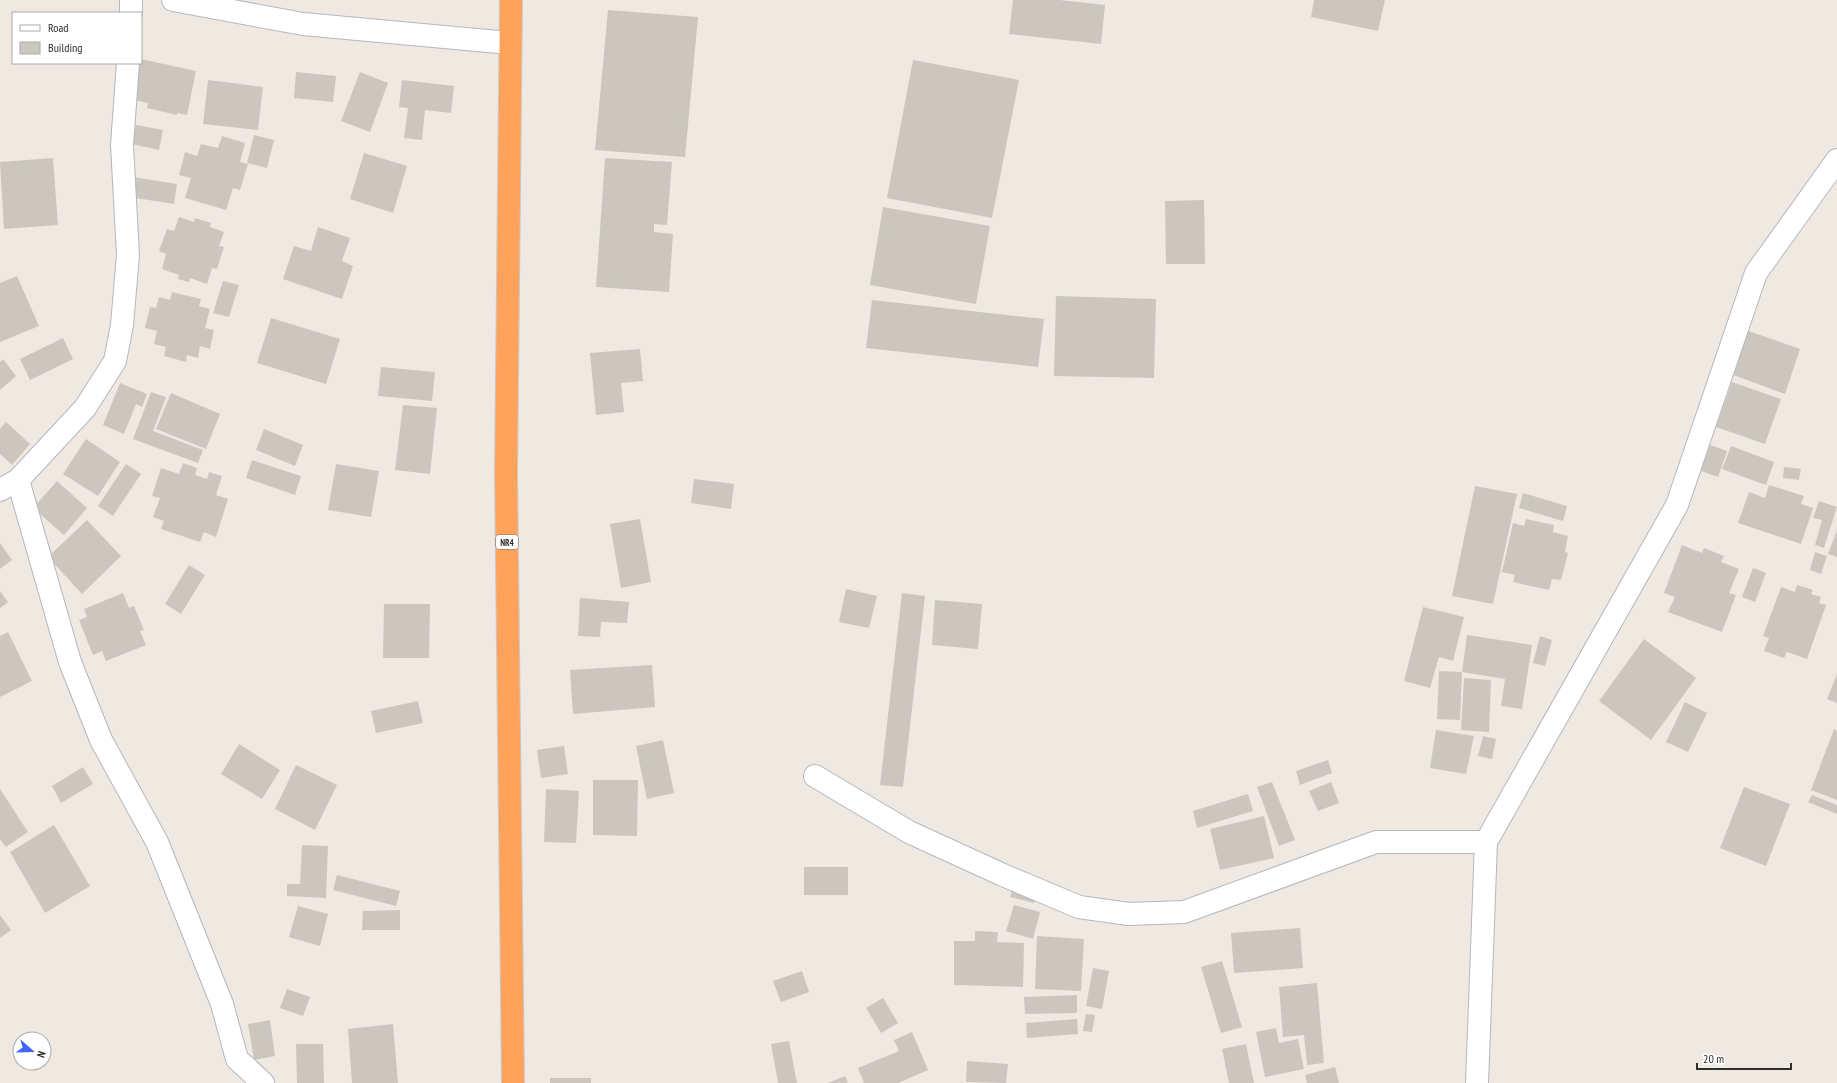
<svg xmlns="http://www.w3.org/2000/svg" width="1837" height="1083" font-family="'PT Sans Narrow',sans-serif">
  <rect width="100%" height="100%" fill="#efe9e1"/>
  <path fill="#cbc7bf" d="M 1013,0 L 1060,0 L 1105,5 L 1101,44 L 1009,34 Z
    M 1314,0 L 1385,0 L 1378,31 L 1311,17 Z
    M 608,10 L 698,17 L 685,157 L 595,150 Z
    M 141,59 L 196,71 L 187,115 L 177,113 L 177,115 L 147,108 L 148,103 L 133,100 Z
    M 913,60 L 1019,80 L 992,218 L 887,198 Z
    M 296,72 L 336,76 L 333,102 L 294,98 Z
    M 360,72 L 388,83 L 370,132 L 341,121 Z
    M 208,80 L 263,87 L 258,130 L 203,124 Z
    M 402,80 L 454,86 L 451,113 L 425,110 L 422,140 L 404,138 L 408,108 L 399,107 Z
    M 136,125 L 163,130 L 159,150 L 132,144 Z
    M 254,135 L 274,140 L 267,168 L 247,163 Z
    M 222,136 L 245,143 L 240,162 L 248,164 L 240,190 L 233,188 L 226,210 L 185,198 L 191,178 L 179,175 L 185,152 L 197,156 L 201,144 L 218,148 Z
    M 364,153 L 407,166 L 393,213 L 350,199 Z
    M 53,158 L 58,225 L 4,229 L 0,162 Z
    M 605,158 L 672,162 L 667,225 L 654,224 L 654,232 L 673,234 L 669,292 L 596,287 Z
    M 133,177 L 177,184 L 174,204 L 129,197 Z
    M 1204,200 L 1205,264 L 1166,264 L 1165,201 Z
    M 883,207 L 990,226 L 976,304 L 870,285 Z
    M 179,217 L 194,222 L 195,218 L 211,223 L 210,227 L 224,232 L 219,246 L 224,247 L 217,269 L 212,268 L 207,284 L 190,278 L 189,282 L 178,279 L 179,275 L 162,269 L 166,254 L 159,251 L 167,229 L 174,231 Z
    M 318,227 L 350,238 L 342,261 L 353,266 L 342,299 L 283,279 L 294,246 L 311,251 Z
    M 17,276 L 39,326 L 0,342 L 0,283 Z
    M 223,281 L 239,285 L 229,317 L 213,313 Z
    M 172,292 L 201,299 L 199,306 L 210,309 L 205,328 L 214,330 L 210,349 L 200,346 L 198,358 L 187,355 L 186,362 L 164,356 L 166,347 L 154,344 L 157,331 L 145,328 L 150,307 L 156,308 L 159,297 L 170,300 Z
    M 1056,296 L 1156,299 L 1154,378 L 1054,376 Z
    M 872,300 L 1044,319 L 1038,367 L 866,348 Z
    M 271,318 L 340,339 L 326,384 L 257,363 Z
    M 1743,329 L 1800,349 L 1785,394 L 1728,373 Z
    M 63,338 L 73,359 L 30,380 L 20,359 Z
    M 640,349 L 643,381 L 621,383 L 624,412 L 596,415 L 590,353 Z
    M 3,359 L 16,376 L 0,390 L 0,362 Z
    M 381,367 L 435,372 L 432,401 L 378,396 Z
    M 1732,382 L 1781,399 L 1765,444 L 1716,427 Z
    M 120,383 L 147,394 L 142,407 L 136,404 L 124,434 L 103,425 Z
    M 151,392 L 166,397 L 153,431 L 203,450 L 198,463 L 133,439 Z
    M 171,393 L 220,414 L 206,449 L 156,429 Z
    M 403,405 L 437,408 L 430,474 L 395,470 Z
    M 6,422 L 30,444 L 12,465 L 0,454 L 0,429 Z
    M 264,429 L 303,445 L 295,466 L 256,450 Z
    M 86,439 L 120,462 L 98,496 L 63,474 Z
    M 1702,442 L 1727,451 L 1718,477 L 1693,468 Z
    M 1731,446 L 1774,462 L 1766,485 L 1722,469 Z
    M 252,460 L 301,476 L 295,495 L 246,478 Z
    M 183,463 L 197,468 L 195,475 L 207,479 L 209,472 L 222,476 L 216,495 L 228,499 L 216,537 L 204,532 L 200,542 L 161,529 L 164,521 L 153,517 L 160,498 L 152,496 L 161,468 L 179,474 Z
    M 126,464 L 141,474 L 113,516 L 98,506 Z
    M 336,464 L 379,471 L 371,517 L 328,510 Z
    M 1784,467 L 1801,469 L 1799,480 L 1783,478 Z
    M 694,479 L 734,484 L 731,509 L 691,503 Z
    M 57,481 L 87,508 L 64,535 L 33,508 Z
    M 1769,485 L 1804,496 L 1801,504 L 1813,508 L 1801,544 L 1738,523 L 1749,492 L 1765,498 Z
    M 1475,486 L 1517,494 L 1493,604 L 1452,596 Z
    M 1523,493 L 1567,506 L 1563,521 L 1519,508 Z
    M 1819,501 L 1837,507 L 1824,548 L 1815,545 L 1822,520 L 1813,518 Z
    M 640,519 L 651,582 L 621,588 L 610,524 Z
    M 1526,519 L 1554,525 L 1553,532 L 1568,536 L 1565,552 L 1568,553 L 1561,580 L 1552,579 L 1549,590 L 1513,582 L 1515,575 L 1502,572 L 1513,523 L 1524,526 Z
    M 87,520 L 121,556 L 82,594 L 48,557 Z
    M 1837,530 L 1837,557 L 1828,554 Z
    M 0,543 L 12,560 L 0,569 Z
    M 1682,545 L 1702,553 L 1704,548 L 1724,556 L 1721,562 L 1739,569 L 1729,593 L 1736,595 L 1722,632 L 1668,612 L 1675,597 L 1664,593 Z
    M 1815,552 L 1827,556 L 1821,574 L 1810,570 Z
    M 189,565 L 205,575 L 181,614 L 165,604 Z
    M 1753,568 L 1766,573 L 1755,602 L 1742,597 Z
    M 1797,585 L 1813,590 L 1811,594 L 1821,597 L 1819,603 L 1826,605 L 1807,659 L 1787,652 L 1784,658 L 1764,651 L 1769,638 L 1763,636 L 1781,587 L 1795,592 Z
    M 846,589 L 877,596 L 869,628 L 839,622 Z
    M 0,591 L 8,602 L 0,608 Z
    M 123,593 L 129,608 L 134,606 L 144,630 L 140,631 L 146,645 L 106,661 L 102,651 L 93,655 L 79,620 L 87,617 L 84,609 Z
    M 902,593 L 925,596 L 903,787 L 880,785 Z
    M 580,598 L 629,602 L 627,623 L 601,622 L 600,637 L 578,636 Z
    M 935,600 L 982,604 L 978,649 L 932,645 Z
    M 384,604 L 430,604 L 429,658 L 383,658 Z
    M 1423,607 L 1464,617 L 1453,661 L 1439,657 L 1430,688 L 1404,681 Z
    M 8,632 L 32,681 L 0,697 L 0,636 Z
    M 1467,635 L 1532,645 L 1522,709 L 1501,706 L 1505,679 L 1462,672 Z
    M 1540,636 L 1552,640 L 1545,666 L 1533,663 Z
    M 1644,639 L 1696,678 L 1651,740 L 1599,701 Z
    M 652,665 L 655,707 L 573,714 L 570,670 Z
    M 1439,671 L 1462,672 L 1460,720 L 1437,719 Z
    M 1837,674 L 1837,703 L 1827,699 Z
    M 1464,678 L 1491,680 L 1489,732 L 1461,730 Z
    M 418,701 L 423,723 L 376,733 L 371,711 Z
    M 1685,702 L 1707,713 L 1688,752 L 1666,742 Z
    M 1834,729 L 1837,731 L 1837,800 L 1811,790 Z
    M 1436,730 L 1474,736 L 1466,774 L 1430,768 Z
    M 1483,736 L 1496,739 L 1492,759 L 1478,756 Z
    M 663,740 L 674,793 L 647,799 L 636,746 Z
    M 239,744 L 280,770 L 262,799 L 221,774 Z
    M 564,746 L 568,774 L 541,778 L 537,750 Z
    M 1328,760 L 1332,773 L 1300,785 L 1296,771 Z
    M 296,765 L 337,785 L 315,830 L 275,809 Z
    M 83,767 L 93,784 L 61,803 L 52,786 Z
    M 593,780 L 638,780 L 637,836 L 593,835 Z
    M 1272,782 L 1295,840 L 1279,846 L 1257,787 Z
    M 1331,782 L 1339,803 L 1318,811 L 1309,791 Z
    M 1744,787 L 1790,804 L 1766,866 L 1720,848 Z
    M 0,789 L 28,832 L 6,847 L 0,839 Z
    M 546,789 L 579,791 L 576,843 L 544,842 Z
    M 1248,794 L 1253,811 L 1197,828 L 1193,811 Z
    M 1812,795 L 1837,805 L 1837,814 L 1808,802 Z
    M 1264,816 L 1274,858 L 1220,870 L 1210,829 Z
    M 54,825 L 90,886 L 45,913 L 10,852 Z
    M 302,845 L 328,846 L 326,898 L 287,896 L 287,884 L 300,884 Z
    M 804,867 L 848,867 L 848,895 L 804,895 Z
    M 337,875 L 400,891 L 396,906 L 333,890 Z
    M 1013,887 L 1037,893 L 1034,903 L 1010,897 Z
    M 1014,905 L 1040,912 L 1033,939 L 1006,931 Z
    M 298,906 L 328,914 L 320,946 L 289,937 Z
    M 400,910 L 400,930 L 362,930 L 363,911 Z
    M 0,915 L 11,930 L 0,938 Z
    M 1300,928 L 1303,968 L 1234,973 L 1231,933 Z
    M 975,931 L 998,932 L 997,942 L 1024,943 L 1023,987 L 954,985 L 954,941 L 975,941 Z
    M 1037,936 L 1084,939 L 1081,991 L 1035,989 Z
    M 1222,961 L 1242,1027 L 1221,1033 L 1201,967 Z
    M 1093,968 L 1109,971 L 1102,1009 L 1086,1006 Z
    M 802,971 L 809,992 L 781,1002 L 773,981 Z
    M 1317,983 L 1324,1063 L 1307,1065 L 1304,1035 L 1283,1037 L 1279,987 Z
    M 287,989 L 310,997 L 303,1016 L 280,1008 Z
    M 1077,995 L 1077,1013 L 1025,1014 L 1024,997 Z
    M 883,998 L 898,1023 L 881,1033 L 866,1008 Z
    M 1086,1014 L 1095,1015 L 1092,1032 L 1083,1031 Z
    M 1077,1019 L 1078,1034 L 1027,1038 L 1026,1023 Z
    M 270,1020 L 275,1056 L 254,1060 L 248,1024 Z
    M 393,1024 L 398,1083 L 352,1083 L 348,1029 Z
    M 1276,1028 L 1279,1043 L 1298,1039 L 1304,1069 L 1265,1077 L 1256,1032 Z
    M 912,1032 L 928,1070 L 898,1083 L 864,1083 L 858,1068 L 899,1051 L 894,1040 Z
    M 789,1041 L 797,1083 L 778,1083 L 771,1044 Z
    M 296,1044 L 323,1044 L 324,1083 L 297,1083 Z
    M 1246,1044 L 1254,1083 L 1229,1083 L 1222,1049 Z
    M 967,1061 L 1008,1064 L 1006,1083 L 966,1082 Z
    M 1335,1067 L 1339,1083 L 1307,1083 L 1305,1075 Z
    M 845,1076 L 848,1083 L 828,1083 Z
    M 550,1078 L 591,1078 L 591,1083 L 550,1083 Z"/>
  <g fill="none" stroke-linecap="round" stroke-linejoin="round">
    <defs>
      <path id="street" d="M 173,0 L 303,24 L 510,43
        M 131,13 L 131,0
        M 18,480 L 70,662 L 101,740 L 157,842 L 222,1004 L 237,1059 L 263,1083
        M 0,490 L 18,480 L 85,408 L 115,361 L 122,325 L 128,255 L 122,145 L 128,63
        M 815,776 L 909,832 L 1003,875 L 1079,907 L 1129,914 L 1184,912 L 1376,842 L 1486,842
        M 1477,1083 L 1486,842 L 1677,505 L 1756,273 L 1837,160"/>
      <path id="highway" d="M 511,0 L 506,473 L 513,1083"/>
    </defs>
    <use href="#street" stroke="#b4b7c1" stroke-width="24"/>
    <use href="#highway" stroke="#c9c9c9" stroke-width="24"/>
    <use href="#street" stroke="#fff" stroke-width="22"/>
    <use href="#highway" stroke="#ffa35c" stroke-width="22"/>
  </g>
  <g text-anchor="middle" dominant-baseline="central" stroke-width="3" stroke-linejoin="round" paint-order="stroke">
    <rect fill="#fff" stroke="#6d6d6d" stroke-width="1" x="496" y="535" width="22" height="14" rx="3"/>
    <g font-size="9" font-weight="bold" fill="#2e2e2e">
      <text x="507" y="542">NR4</text>
    </g>
  </g>
  <rect x="12" y="12" width="130" height="52" fill="#ffffff" stroke="#ababab"/>
  <rect x="20" y="25" width="20" height="6" fill="#ffffff" stroke="#ababab"/>
  <text x="48" y="32" font-size="12" fill="#2e2e2e">Road</text>
  <rect x="20" y="42" width="20" height="12" fill="#cbc7bf" stroke="#ababab"/>
  <text x="48" y="52" font-size="12" fill="#2e2e2e">Building</text>
  <g transform="translate(32 1051) rotate(110)"><circle r="19" fill="#ffffff" stroke="#ababab"/>
  <path d="M0-3L7 15L0 10L-7 15Z" fill="#4264fb"/>
  <text y="-6" font-size="11" font-weight="bold" text-anchor="middle" fill="#2e2e2e">N</text>
  </g>
  <path d="M1697 1063v6h94v-6" fill="none" stroke="#2e2e2e" stroke-width="2"/>
  <text x="1703" y="1063" font-size="12" fill="#2e2e2e" stroke="#ffffff" stroke-width="3" paint-order="stroke">20 m</text>
</svg>
